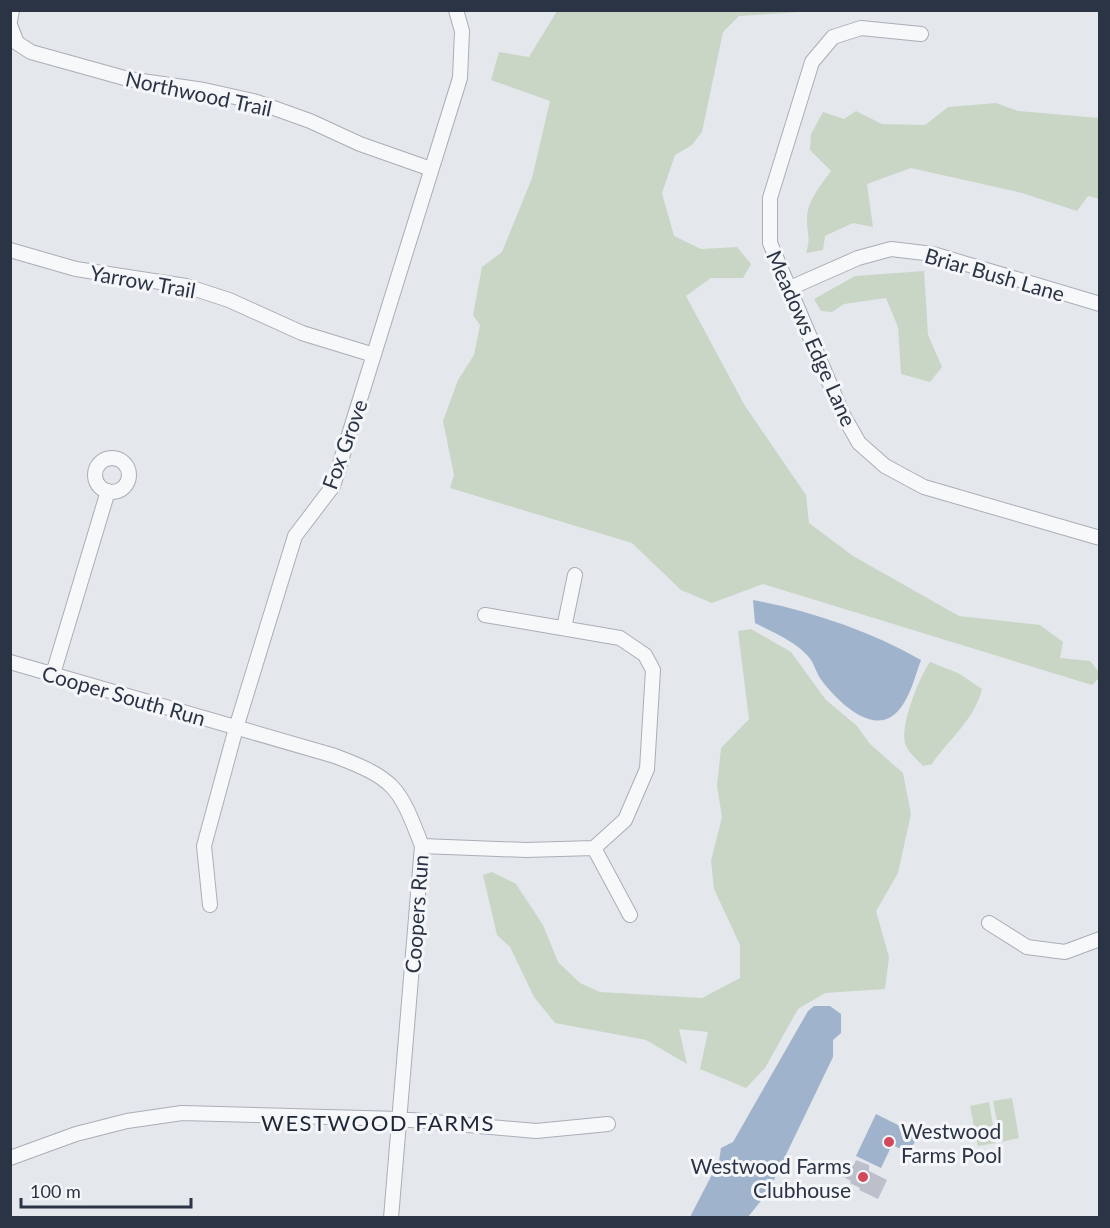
<svg xmlns="http://www.w3.org/2000/svg" width="1110" height="1228" font-family="Lato,sans-serif">
  <rect width="100%" height="100%" fill="#e4e7ec"/>
  <path fill="#c9d6c5" d="M 557,11 L 818,11 L 739,16 L 723,32 L 702,132 L 692,145 L 675,155 L 662,193 L 674,236 L 701,249 L 737,247 L 751,264 L 743,278 L 711,278 L 686,296 L 745,406 L 806,495 L 809,523 L 853,556 L 959,616 L 1040,625 L 1063,642 L 1060,658 L 1090,661 L 1099,672 L 1099,678 L 1092,685 L 763,584 L 712,603 L 681,590 L 632,543 L 450,488 L 454,475 L 443,421 L 458,380 L 474,355 L 480,325 L 473,315 L 482,267 L 502,252 L 532,178 L 550,101 L 491,80 L 499,52 L 529,57 Z
    M 996,103 L 1018,111 L 1099,118 L 1099,199 L 1088,196 L 1077,211 L 1022,193 L 911,168 L 867,184 L 873,227 L 853,223 L 825,236 L 823,250 L 806,253 C 811,237 807,234 807,219 C 807,201 821,185 831,171 L 810,150 L 811,134 L 823,112 L 844,119 L 856,111 L 882,124 L 925,125 L 948,107 Z
    M 924,271 L 928,335 L 942,367 L 930,382 L 901,374 L 898,327 L 886,298 L 844,304 L 832,312 L 821,311 L 814,299 L 855,276 Z
    M 751,629 L 791,652 L 826,700 L 857,726 L 870,744 L 903,773 L 911,814 L 898,873 L 876,911 L 889,957 L 885,989 L 825,993 L 798,1009 L 765,1068 L 746,1088 L 700,1069 L 708,1032 L 679,1029 L 687,1064 L 646,1040 L 555,1023 L 534,997 L 510,947 L 497,935 L 483,875 L 492,872 L 516,884 L 543,925 L 558,962 L 580,983 L 600,992 L 702,998 L 740,978 L 740,945 L 714,889 L 711,861 L 722,817 L 717,786 L 721,748 L 749,719 L 738,631 Z
    M 930,662 L 958,673 L 982,689 C 975,719 949,739 932,764 L 923,766 C 917,759 908,753 905,743 C 900,726 919,677 930,662 Z
    M 1012,1098 L 1019,1138 L 1001,1142 L 993,1101 Z
    M 989,1102 L 996,1143 L 978,1146 L 970,1106 Z"/>
  <path fill="#9fb4cc" d="M 753,600 C 811,611 870,631 921,660 C 915,676 910,698 898,711 C 873,739 834,698 820,678 C 815,670 813,660 806,654 C 792,640 772,632 755,623 Z
    M 814,1006 L 830,1006 L 841,1014 L 841,1033 L 833,1040 L 833,1057 L 768,1192 L 748,1217 L 690,1217 L 719,1161 L 721,1148 L 733,1142 L 808,1011 Z
    M 876,1114 L 898,1125 L 919,1129 L 917,1139 L 908,1152 L 892,1145 L 881,1168 L 856,1156 Z"/>
  <path fill="#bbc0ca" d="M 856,1160 L 869,1165 L 869,1171 L 887,1180 L 878,1199 L 859,1190 L 860,1188 L 850,1183 L 851,1181 L 838,1174 L 845,1161 L 854,1165 Z"/>
  <g fill="none" stroke-linecap="round" stroke-linejoin="round">
    <defs>
      <path id="minor" d="M 10,21 L 12,10
        M 10,25 L 17,43 L 31,52 L 128,79 L 204,90 L 257,102 L 310,121 L 360,144 L 431,169
        M 921,34 L 861,28 L 833,37 L 812,62 L 770,198 L 770,243 L 843,415 L 859,443 L 885,466 L 924,487 L 1100,538
        M 10,250 L 76,269 L 186,286 L 229,300 L 302,333 L 374,355
        M 790,288 L 858,258 L 891,249 L 933,254 L 1100,304
        M95 475a17 17 0 1 1 34 0a17 17 0 1 1-34 0Z
        M 564,628 L 575,575
        M 10,662 L 335,756 C 395,779 399,786 422,846 L 391,1218
        M 53,674 L 108,491
        M 422,846 L 526,850 L 594,848 L 625,820 L 647,769 L 653,670 L 645,655 L 620,638 L 485,615
        M 594,848 L 630,915
        M 210,905 L 204,846 L 236,728 L 295,536 L 333,486 L 460,78 L 462,31 L 456,10
        M 989,923 L 1027,947 L 1065,952 L 1100,939
        M 10,1158 L 76,1134 L 127,1121 L 182,1113 L 400,1119 L 536,1131 L 608,1124"/>
    </defs>
    <use href="#minor" stroke="#a9aeb7" stroke-width="16"/>
    <use href="#minor" stroke="#f7f8fa" stroke-width="14"/>
  </g>
  <g fill="#d1495b" stroke="#f4f6f9" stroke-width="2">
    <circle cx="889" cy="1142" r="6"/>
    <circle cx="863" cy="1177" r="6"/>
  </g>
  <g text-anchor="middle" dominant-baseline="central" stroke-width="6" stroke-linejoin="round" paint-order="stroke">
    <g font-size="21" fill="#2b3445" stroke="#f4f6f9">
      <text transform="translate(199 93) rotate(12)">Northwood Trail</text>
      <text transform="translate(995 274) rotate(16)">Briar Bush Lane</text>
      <text transform="translate(143 281) rotate(10)">Yarrow Trail</text>
      <text transform="translate(812 338) rotate(66)">Meadows Edge Lane</text>
      <text transform="translate(344 444) rotate(-70)">Fox Grove</text>
      <text transform="translate(124 695) rotate(16)">Cooper South Run</text>
      <text transform="translate(416 914) rotate(-86)">Coopers Run</text>
    </g>
    <g font-size="21" fill="#2b3445" stroke="#f4f6f9" text-anchor="start">
      <text x="901" y="1130">Westwood<tspan x="901" dy="24">Farms Pool</tspan></text>
      <text x="851" y="1165" text-anchor="end">Westwood Farms<tspan x="851" dy="24">Clubhouse</tspan></text>
    </g>
    <g font-size="22" letter-spacing="1.5" fill="#1d2536" stroke="#f4f6f9">
      <text x="378" y="1122">WESTWOOD FARMS</text>
    </g>
  </g>
  <rect width="1110" height="1228" fill="none" stroke="#2b3445" stroke-width="24"/>
  <path d="M21 1198v9h170v-9" fill="none" stroke="#2b3445" stroke-width="3"/>
  <text x="30" y="1198" font-size="18" fill="#2b3445" stroke="#f4f6f9" stroke-width="4.5" paint-order="stroke">100 m</text>
</svg>
